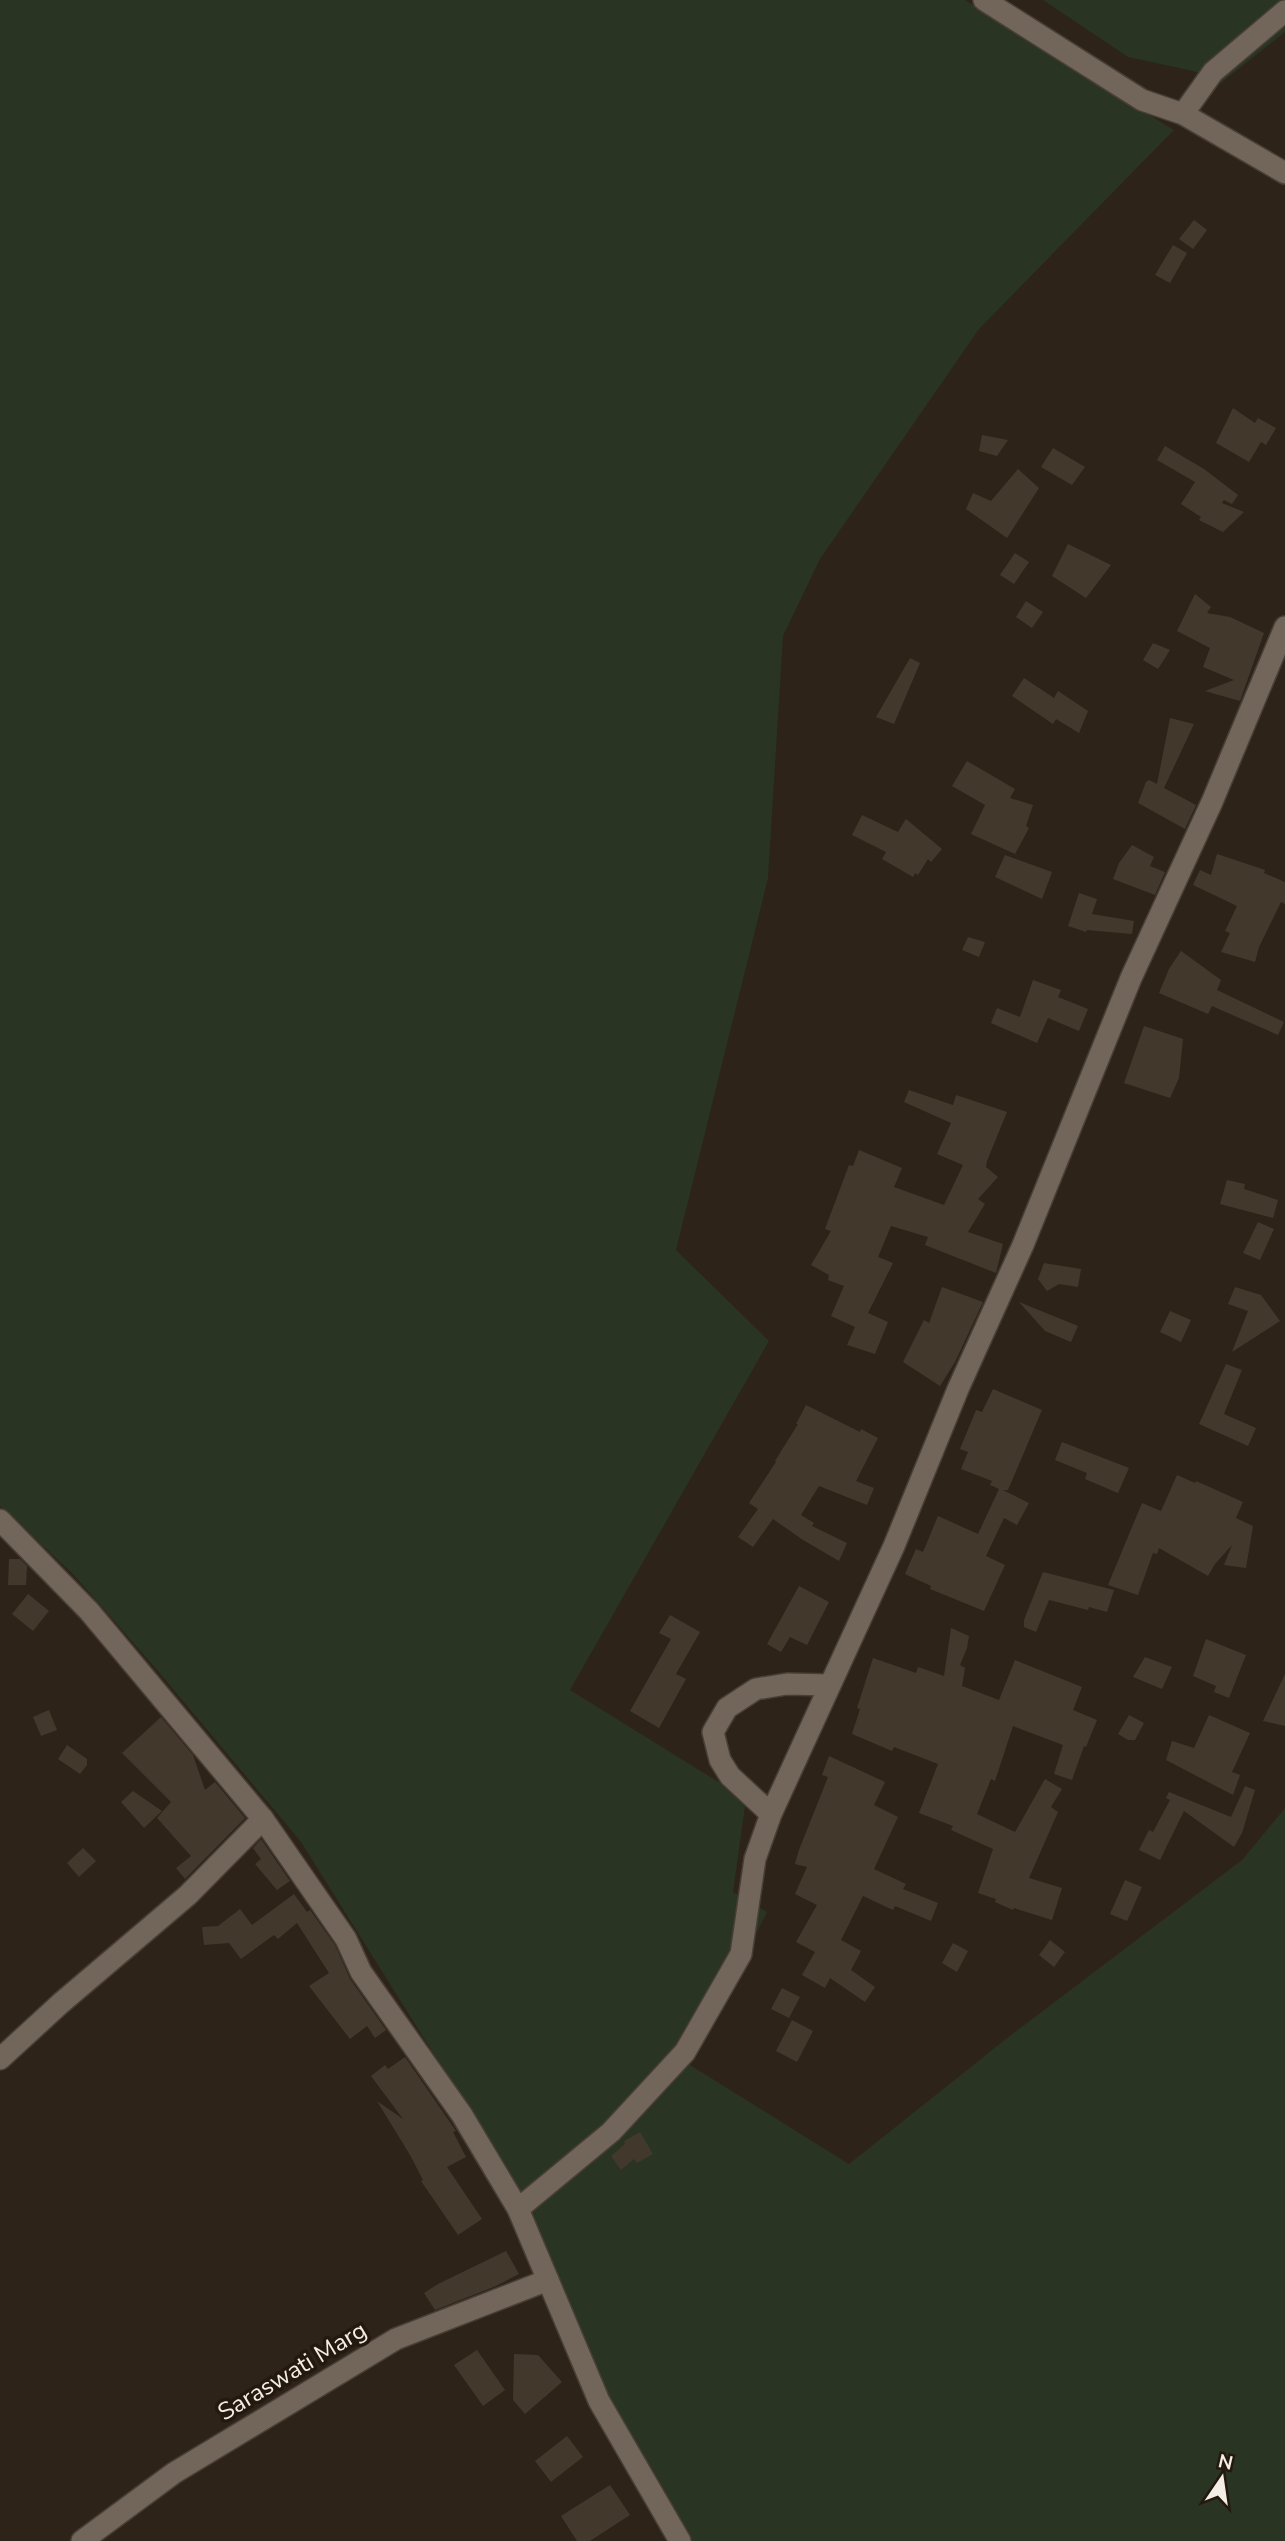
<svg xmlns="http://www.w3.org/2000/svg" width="1285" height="2541" font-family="'Nunito Sans',sans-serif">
  <rect width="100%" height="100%" fill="#2e2318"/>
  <path fill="#293423" d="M 0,0 L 965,0 L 1174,130 L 979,329 L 820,559 L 783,636 L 768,878 L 676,1250 L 769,1341 L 570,1690 L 746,1799 L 733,1892 L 767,1912 L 690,2065 L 849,2164 L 1011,2035 L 1242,1860 L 1285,1808 L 1285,2541 L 679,2541 L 486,2147 L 435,2056 L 301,1842 L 157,1670 L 73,1574 L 0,1506 Z
    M 1043,0 L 1285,0 L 1285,32 L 1221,83 L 1193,71 L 1128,57 Z"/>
  <path fill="#42392c" d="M 1194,220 L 1207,230 L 1193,249 L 1179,239 Z
    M 1173,245 L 1187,253 L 1170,283 L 1155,275 Z
    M 1233,408 L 1255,423 L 1258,418 L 1276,428 L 1266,445 L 1261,442 L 1249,462 L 1216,443 Z
    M 982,435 L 1008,440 L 997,456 L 979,451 Z
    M 1165,446 L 1204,469 L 1238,495 L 1232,504 L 1224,500 L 1222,503 L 1244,512 L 1223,532 L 1199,520 L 1201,517 L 1181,504 L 1195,482 L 1157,460 Z
    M 1053,448 L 1085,467 L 1072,485 L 1041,467 Z
    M 1018,469 L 1039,488 L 1007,538 L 966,509 L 973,493 L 991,501 Z
    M 1068,544 L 1111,565 L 1086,598 L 1052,576 Z
    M 1015,553 L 1029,562 L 1014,584 L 1000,575 Z
    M 1195,594 L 1211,607 L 1207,613 L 1230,617 L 1264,633 L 1240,701 L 1205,691 L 1234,680 L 1203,667 L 1210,648 L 1177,631 Z
    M 1026,601 L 1043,612 L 1032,628 L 1016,617 Z
    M 1153,643 L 1170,650 L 1158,669 L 1143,660 Z
    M 910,658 L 920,663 L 894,724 L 876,717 Z
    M 1024,678 L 1054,698 L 1058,691 L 1088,711 L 1079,733 L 1056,719 L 1053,724 L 1012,696 Z
    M 1170,718 L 1194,724 L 1164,788 L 1196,805 L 1185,829 L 1138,803 L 1146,782 L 1149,780 L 1157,784 Z
    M 967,761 L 1015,789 L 1010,798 L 1033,805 L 1026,826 L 1029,828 L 1015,854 L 971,834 L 985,805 L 952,786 Z
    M 862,815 L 898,832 L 906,819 L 942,849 L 931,862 L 928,859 L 918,875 L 915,873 L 913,877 L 882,859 L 886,852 L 852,835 Z
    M 1132,845 L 1154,857 L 1150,866 L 1165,872 L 1155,895 L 1113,879 L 1119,863 Z
    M 1217,854 L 1265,870 L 1264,873 L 1285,882 L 1285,904 L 1281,902 L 1259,947 L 1255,962 L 1221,952 L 1230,933 L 1225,931 L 1237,906 L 1193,885 L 1200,870 L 1211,875 Z
    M 1005,855 L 1052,872 L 1042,899 L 995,877 Z
    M 1079,893 L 1097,899 L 1092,914 L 1134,921 L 1132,934 L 1087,930 L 1086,932 L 1068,926 Z
    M 968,937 L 985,942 L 979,957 L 962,950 Z
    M 1181,951 L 1221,980 L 1217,990 L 1284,1022 L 1278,1035 L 1212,1006 L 1208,1014 L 1159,993 L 1169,969 Z
    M 1033,980 L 1061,990 L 1058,997 L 1088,1009 L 1079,1031 L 1048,1018 L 1037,1043 L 991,1023 L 997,1008 L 1020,1017 Z
    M 1144,1026 L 1183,1039 L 1179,1078 L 1170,1098 L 1124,1083 Z
    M 909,1090 L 953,1105 L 956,1095 L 1007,1112 L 987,1161 L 986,1167 L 998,1177 L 978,1199 L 985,1204 L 968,1232 L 1003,1244 L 996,1273 L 925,1245 L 928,1237 L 891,1226 L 878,1257 L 893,1263 L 868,1313 L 888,1322 L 875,1354 L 847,1345 L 855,1327 L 831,1316 L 844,1286 L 828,1280 L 829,1275 L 811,1265 L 831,1231 L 825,1229 L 849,1165 L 853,1166 L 859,1150 L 902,1168 L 894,1187 L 944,1205 L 963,1165 L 937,1154 L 951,1123 L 904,1102 Z
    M 1227,1180 L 1245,1184 L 1244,1189 L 1278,1200 L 1273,1218 L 1220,1204 Z
    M 1258,1222 L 1274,1229 L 1260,1260 L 1243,1253 Z
    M 1044,1263 L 1081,1269 L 1078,1287 L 1059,1284 L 1047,1291 L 1038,1279 Z
    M 942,1287 L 983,1302 L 955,1362 L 940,1386 L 903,1362 L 924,1320 L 929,1323 Z
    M 1235,1287 L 1261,1295 L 1280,1321 L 1232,1352 L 1248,1311 L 1228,1304 Z
    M 1019,1302 L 1078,1326 L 1071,1342 L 1045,1331 Z
    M 1170,1311 L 1191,1320 L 1181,1342 L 1160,1332 Z
    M 1226,1364 L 1242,1370 L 1224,1414 L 1256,1428 L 1248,1446 L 1199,1424 Z
    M 993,1389 L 1042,1410 L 1008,1490 L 1003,1490 L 1029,1503 L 1017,1525 L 1004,1518 L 986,1556 L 1005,1565 L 984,1611 L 930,1589 L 931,1586 L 905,1574 L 916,1549 L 923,1552 L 938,1516 L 978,1534 L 999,1489 L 990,1485 L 992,1481 L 961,1469 L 968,1452 L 960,1449 L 976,1410 L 982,1412 Z
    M 806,1405 L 860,1432 L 861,1429 L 878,1438 L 856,1481 L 874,1488 L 867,1505 L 819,1486 L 801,1515 L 814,1523 L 812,1526 L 847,1543 L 839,1561 L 803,1540 L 773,1519 L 753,1547 L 738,1537 L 758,1509 L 749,1503 L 776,1462 L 775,1461 L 798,1424 L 796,1424 Z
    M 1062,1442 L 1129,1468 L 1118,1493 L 1085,1479 L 1087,1473 L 1055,1460 Z
    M 1177,1475 L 1195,1483 L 1196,1481 L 1243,1502 L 1236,1518 L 1253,1526 L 1246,1568 L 1224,1565 L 1232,1545 L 1215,1564 L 1208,1576 L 1159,1548 L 1157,1554 L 1153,1553 L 1138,1595 L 1108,1585 L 1142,1503 L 1161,1511 Z
    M 9,1559 L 20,1559 L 27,1566 L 26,1585 L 8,1585 Z
    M 1043,1572 L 1114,1590 L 1107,1612 L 1089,1607 L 1088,1610 L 1049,1600 L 1036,1632 L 1024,1627 L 1024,1620 Z
    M 799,1586 L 829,1602 L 807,1645 L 790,1637 L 781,1652 L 767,1644 Z
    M 28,1594 L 49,1611 L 33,1631 L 12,1614 Z
    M 670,1615 L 700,1632 L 676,1674 L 686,1679 L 659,1728 L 630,1711 L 671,1639 L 659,1633 Z
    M 951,1628 L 969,1636 L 967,1648 L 960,1665 L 965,1668 L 962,1686 L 999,1700 L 1015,1660 L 1082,1687 L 1073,1710 L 1097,1720 L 1086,1747 L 1084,1746 L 1072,1780 L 1054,1774 L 1063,1745 L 1013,1726 L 995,1781 L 991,1779 L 977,1814 L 1015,1832 L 1045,1779 L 1062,1789 L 1051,1807 L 1058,1812 L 1029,1878 L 1062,1888 L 1052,1920 L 1014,1908 L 1013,1910 L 995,1902 L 996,1899 L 978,1893 L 993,1849 L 951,1830 L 953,1826 L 919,1813 L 938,1764 L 894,1747 L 892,1751 L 852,1734 L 860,1709 L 857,1708 L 873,1658 L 916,1673 L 918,1667 L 944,1676 Z
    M 1206,1639 L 1246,1655 L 1229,1698 L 1214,1692 L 1216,1686 L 1193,1676 Z
    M 1145,1657 L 1172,1667 L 1162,1689 L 1133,1677 Z
    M 1285,1674 L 1285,1726 L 1263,1721 Z
    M 49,1710 L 57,1730 L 41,1736 L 33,1717 Z
    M 1129,1715 L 1144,1723 L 1135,1740 L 1128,1740 L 1118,1734 Z
    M 1209,1715 L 1250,1733 L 1232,1772 L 1240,1775 L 1233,1795 L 1166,1760 L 1172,1741 L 1194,1748 Z
    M 161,1717 L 193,1755 L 205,1790 L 215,1782 L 245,1818 L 185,1879 L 176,1868 L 191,1856 L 157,1818 L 171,1802 L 122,1753 Z
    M 67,1745 L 87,1759 L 87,1765 L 80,1774 L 58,1759 Z
    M 829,1756 L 885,1782 L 874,1805 L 898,1817 L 874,1869 L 906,1884 L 903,1889 L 938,1903 L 931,1921 L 895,1906 L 893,1910 L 863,1896 L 841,1940 L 861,1951 L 851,1970 L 875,1987 L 865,2002 L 830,1978 L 825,1988 L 802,1975 L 815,1952 L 796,1942 L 817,1905 L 795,1894 L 807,1867 L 795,1864 L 799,1850 L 828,1777 L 822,1775 Z
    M 1245,1786 L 1255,1790 L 1242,1833 L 1234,1847 L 1184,1811 L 1160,1860 L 1139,1850 L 1149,1830 L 1153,1832 L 1170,1800 L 1166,1798 L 1169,1792 L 1231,1817 Z
    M 133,1791 L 162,1811 L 144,1828 L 121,1802 Z
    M 261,1839 L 290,1881 L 277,1890 L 255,1864 L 261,1859 L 253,1848 Z
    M 83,1848 L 96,1861 L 79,1877 L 67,1863 Z
    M 1125,1880 L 1142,1887 L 1127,1921 L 1110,1914 Z
    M 294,1894 L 307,1912 L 310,1910 L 335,1945 L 350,1979 L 386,2030 L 375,2038 L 367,2026 L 350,2039 L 309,1986 L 329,1973 L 297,1923 L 278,1939 L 274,1935 L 241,1959 L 229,1943 L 204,1945 L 202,1927 L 218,1926 L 240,1909 L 252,1925 Z
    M 1050,1940 L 1065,1952 L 1054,1967 L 1039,1955 Z
    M 953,1943 L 968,1951 L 957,1972 L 942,1963 Z
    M 782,1988 L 800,1997 L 789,2018 L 771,2009 Z
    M 792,2020 L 813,2031 L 797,2062 L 776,2051 Z
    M 405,2057 L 456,2131 L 453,2132 L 466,2157 L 447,2167 L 482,2219 L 458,2235 L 421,2181 L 423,2180 L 410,2155 L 377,2101 L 403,2119 L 371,2076 L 385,2065 L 388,2069 Z
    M 640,2132 L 653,2154 L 637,2163 L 634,2159 L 621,2170 L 611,2156 L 625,2144 L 624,2141 Z
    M 506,2251 L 519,2274 L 496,2286 L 435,2310 L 424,2293 L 438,2284 Z
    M 477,2350 L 505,2390 L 483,2406 L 454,2365 Z
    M 514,2354 L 538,2355 L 562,2382 L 525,2414 L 513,2400 Z
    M 567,2436 L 583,2457 L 551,2482 L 535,2461 Z
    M 610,2485 L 630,2515 L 590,2541 L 577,2541 L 561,2516 Z"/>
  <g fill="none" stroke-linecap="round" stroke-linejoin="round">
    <defs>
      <path id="street" d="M 984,0 L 1142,100 L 1183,114 L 1285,173
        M 1183,114 L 1213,72 L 1285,11
        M 771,1814 L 730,1776 L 720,1760 L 713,1732 L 727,1708 L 756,1689 L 787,1684 L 830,1685
        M 0,2059 L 61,2003 L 188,1895 L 263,1819
        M 518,2209 L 611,2132 L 685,2052 L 741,1954 L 755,1859 L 771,1814 L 894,1546 L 958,1389 L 1023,1245 L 1131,978 L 1212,802 L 1285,627
        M 82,2541 L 174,2473 L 396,2339 L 548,2280"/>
      <path id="secondary" d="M 0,1520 L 89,1611 L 263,1819 L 346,1939 L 361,1972 L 462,2115 L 518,2209 L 599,2401 L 680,2541"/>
    </defs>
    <use href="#street" stroke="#473e36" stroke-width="24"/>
    <use href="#secondary" stroke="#473e36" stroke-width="24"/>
    <use href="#street" stroke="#726559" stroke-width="21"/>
    <use href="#secondary" stroke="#726559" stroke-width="21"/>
  </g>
  <g text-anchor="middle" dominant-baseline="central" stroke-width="7" stroke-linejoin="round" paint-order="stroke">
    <g font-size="24" fill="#f5eee6" stroke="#24190f">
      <text transform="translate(292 2371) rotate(-31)">Saraswati Marg</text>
    </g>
  </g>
  <g transform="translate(1222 2478) rotate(13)" stroke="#24190f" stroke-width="5" paint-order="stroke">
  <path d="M0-5L12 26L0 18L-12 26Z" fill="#f5eee6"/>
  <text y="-10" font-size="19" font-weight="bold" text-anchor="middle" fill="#f5eee6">N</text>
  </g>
</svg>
